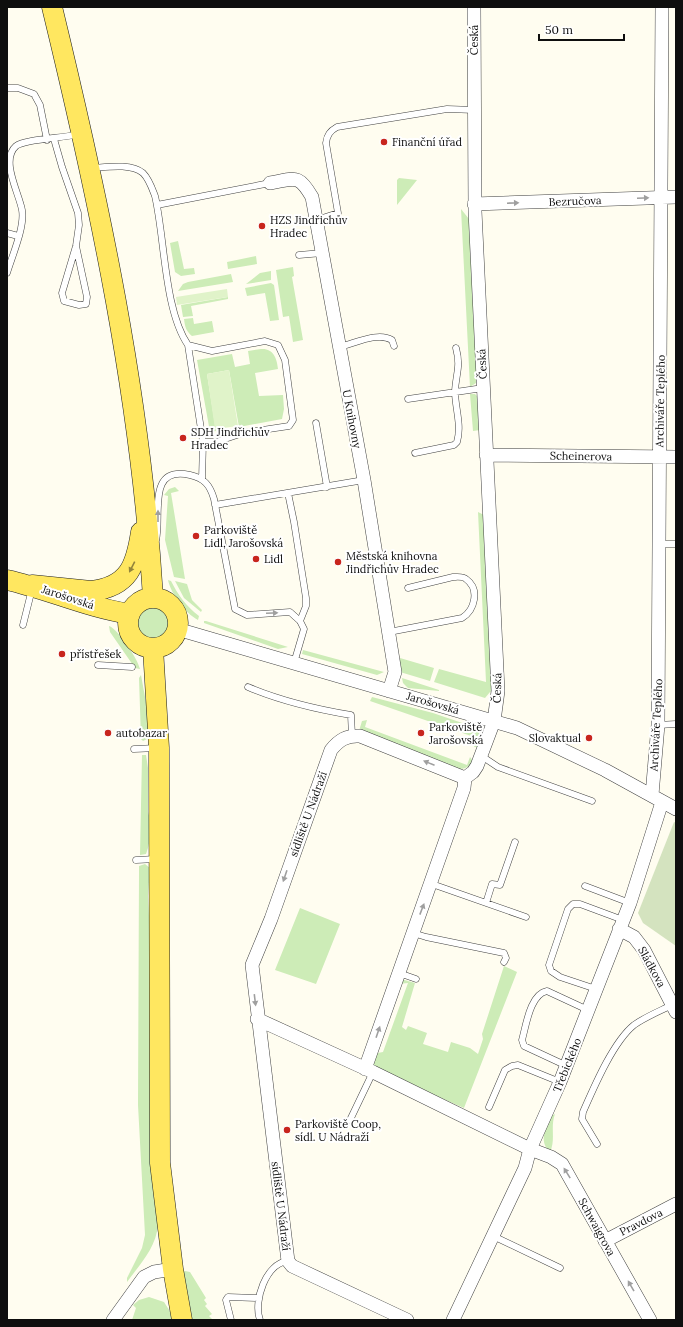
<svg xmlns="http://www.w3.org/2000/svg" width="683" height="1327" font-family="Lora,serif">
  <rect width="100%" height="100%" fill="#fffdf0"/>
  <path fill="#cdecb7" d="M 399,178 L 417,180 L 397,205 L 397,180 Z
    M 461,209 L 469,219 L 477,379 L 476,383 L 470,387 Z
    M 178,241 L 184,269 L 194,268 L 195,274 L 181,276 L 175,272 L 170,243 Z
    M 256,256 L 257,264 L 228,269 L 227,262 Z
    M 293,267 L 294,276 L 292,277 L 303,340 L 293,342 L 289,316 L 283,317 L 276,270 Z
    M 271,271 L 271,280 L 246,284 L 260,273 Z
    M 231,274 L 233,282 L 178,291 L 183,284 L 188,282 Z
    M 271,283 L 274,285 L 279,320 L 270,321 L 265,293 L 247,296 L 245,288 Z
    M 228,297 L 228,299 L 191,306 L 193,316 L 183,317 L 181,305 Z
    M 193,318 L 194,324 L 212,321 L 214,332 L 192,336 C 186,331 185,327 184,319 Z
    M 261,349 C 273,348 277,358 278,369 L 255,373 L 259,396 L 283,395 L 284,409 L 282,419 L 239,427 L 229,370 L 207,374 L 216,431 L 210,432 L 197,360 L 232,354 L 235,367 L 250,364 L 248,351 Z
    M 470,394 L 475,394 L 478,397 L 480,430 L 473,431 Z
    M 175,487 L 179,491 L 171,493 L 185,579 L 174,577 L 165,540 L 168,496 L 164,495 L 169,489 Z
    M 478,512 L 484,515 L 493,691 L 490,692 L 485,698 L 434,682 L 439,669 L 486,682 Z
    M 168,580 L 171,581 C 178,595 186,606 199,616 L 198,620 C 185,613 171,594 168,580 Z
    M 175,581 L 187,584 L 192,600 L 202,610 L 201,612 L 184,598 Z
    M135 624a18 18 0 1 1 36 0a18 18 0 1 1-36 0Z
    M 204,621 L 206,621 L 288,647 L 278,649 L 204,623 Z
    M 109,626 C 118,629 138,659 140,669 L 135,668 L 110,632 Z
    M 303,650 L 384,672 L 377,675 L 302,654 Z
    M 400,658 L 434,668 L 430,681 L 400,672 Z
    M 141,675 L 147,708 L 149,738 L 143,741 L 141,739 L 139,678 Z
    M 402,678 L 439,690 L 439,691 L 408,688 L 403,683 Z
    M 372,697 L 433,713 L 477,728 L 482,738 L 477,747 L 474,747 L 477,738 L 370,701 Z
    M 367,720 L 365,727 L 467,765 L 470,757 L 473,761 C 469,767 466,769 457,769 L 359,731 L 362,721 Z
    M 142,755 L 146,755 L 148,768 L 148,812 C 152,825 151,841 146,854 L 140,855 Z
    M 145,864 L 150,868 L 148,896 L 150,935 L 150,1114 L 158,1225 C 156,1248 140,1264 127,1282 L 127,1278 L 142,1248 L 145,1235 L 138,1105 L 139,872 L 139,866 Z
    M 300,908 L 340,924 L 316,984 L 275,970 Z
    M 504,966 L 517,972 L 464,1108 L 374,1069 L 372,1054 L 383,1052 L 408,983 L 398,984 L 401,979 L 415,983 L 402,1027 L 406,1030 L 408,1026 L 427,1033 L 423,1044 L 448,1052 L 451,1042 L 470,1048 L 478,1054 L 483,1039 L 482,1034 Z
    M 555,1114 C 550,1127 556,1140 550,1152 C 538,1141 546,1129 551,1116 Z
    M 185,1271 L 190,1272 L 206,1298 L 204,1300 L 207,1304 L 205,1306 L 212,1314 L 209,1316 L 213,1320 L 186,1320 L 178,1274 Z
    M 149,1297 L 164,1302 L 171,1313 L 172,1320 L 132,1320 L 136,1308 L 133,1305 L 139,1300 Z"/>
  <path fill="#d4e3bf" d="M 674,822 L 676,823 L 676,946 L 643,923 L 638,913 Z"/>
  <path fill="#e0f3c9" d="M 227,289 L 228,297 L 177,305 L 176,297 Z
    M 229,370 L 238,426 L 215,429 L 207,374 Z"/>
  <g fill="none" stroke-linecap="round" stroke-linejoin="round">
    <defs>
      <path id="lane" d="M 7,88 L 18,88 L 34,94 L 40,105 L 47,140
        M 54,139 L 62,167 L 78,213 L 79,225 L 76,246 L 62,293 L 64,301 L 79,305 L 86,304 L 87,297 L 76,246
        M 93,168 C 107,167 131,163 143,173 C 149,179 152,188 155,196 C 165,239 164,310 188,345 L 203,442 L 202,479
        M 157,205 L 270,183
        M 316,220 L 338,213 L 326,143 C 327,135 330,131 337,127 L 447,109 L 475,110
        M 7,233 L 18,236
        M 299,255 L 322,253
        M 7,273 C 12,256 25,227 22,210 C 19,193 0,160 16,146 C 25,139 65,138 79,134
        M 188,345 L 212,351 L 265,341 L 278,345 L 285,360 L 293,420 L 289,426 L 243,433 L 216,442 L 203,442
        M 339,347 C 354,344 378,331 392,340 L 394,346
        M 408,399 L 483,388
        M 316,423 L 327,487
        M 415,453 L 454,445 L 457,442 C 462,425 455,408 455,391 C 456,373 461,367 456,348
        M 288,493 L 294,522 L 306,598 L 306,606 L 300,621
        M 215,505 L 364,480
        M 156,540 C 162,516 146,465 190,475 C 204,478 210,485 214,499 L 235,609 L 247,615 L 290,612 L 300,621 L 304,629 L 294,663
        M 659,544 L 676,544
        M 23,625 L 32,589
        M 389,632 L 462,618 C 475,610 480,589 466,579 C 463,576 457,577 453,577 L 408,588
        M 98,665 L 132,667
        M 248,687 C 281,701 315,709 351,715 L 352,736
        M 658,725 L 676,724
        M 134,749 L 157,748
        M 480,755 L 498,767 L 592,801
        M 136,860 L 156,859
        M 432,884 L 526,917
        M 585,886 L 630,903
        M 486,903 L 492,884 L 500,885 L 515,842
        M 413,933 L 426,937 L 504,953 L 506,958 L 504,962
        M 399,973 L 416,979
        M 596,989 L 560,977 L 551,971 L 549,965 L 568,909 L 573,904 L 580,904 L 623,920
        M 567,1066 L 524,1046 L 522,1040 C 526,1026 530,994 547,991 L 588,1010
        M 489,1107 L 505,1070 L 512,1066 L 518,1065 L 560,1082
        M 350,1120 L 373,1072
        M 597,1144 L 582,1119 L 583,1112 C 594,1087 613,1042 634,1025 C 645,1017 660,1011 672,1005
        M 493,1236 L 560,1268
        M 231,1320 L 226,1300 L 228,1297 L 258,1298
        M 260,1320 C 253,1301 266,1263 288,1261"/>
      <path id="street" d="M 270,183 C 295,179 298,173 312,197 L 364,480 L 395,672 L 389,691
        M 474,204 L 676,197
        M 486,455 L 676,457
        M 177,629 L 517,728 L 605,770 L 676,809
        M 465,778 L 473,772 L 477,766 L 494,721 L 498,691 L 475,211 L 474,7
        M 652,795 L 658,725 L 662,7
        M 619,929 L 634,937 L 644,950 L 676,1012
        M 257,1019 L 373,1072 L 530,1149 L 551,1157 L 562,1164 L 650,1320
        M 365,1069 L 464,788 L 465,778
        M 605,1241 L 676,1204
        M 113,1320 L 144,1277 L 154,1272 L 173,1269
        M 407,1320 L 292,1266 L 288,1261 L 252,965 L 271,919 L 331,750 C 339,740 347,735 360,736 L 465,778
        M 453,1320 L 525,1168 L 530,1149 L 560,1082 L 630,903 L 662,802"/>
      <path id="primary" d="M 52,7 C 99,201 141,397 153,597
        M 7,580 C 48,589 88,608 130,614
        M 32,585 L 91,591 C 129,587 136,565 141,532
        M128 623a25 25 0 1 1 50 0a25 25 0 1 1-50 0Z
        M 153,648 L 159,748 L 160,1163 L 173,1269 L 182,1320"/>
    </defs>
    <use href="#lane" stroke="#414141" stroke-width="7"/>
    <use href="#street" stroke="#414141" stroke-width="14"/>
    <use href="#primary" stroke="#1f1f1f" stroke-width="21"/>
    <use href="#lane" stroke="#fff" stroke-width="6"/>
    <use href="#street" stroke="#fff" stroke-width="13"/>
    <use href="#primary" stroke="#ffe760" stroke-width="20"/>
  </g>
  <defs><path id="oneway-solid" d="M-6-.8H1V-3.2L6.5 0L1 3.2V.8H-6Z"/></defs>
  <g fill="#9f9f9f">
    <use href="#oneway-solid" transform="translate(643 198) rotate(-2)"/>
    <use href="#oneway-solid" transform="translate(513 203) rotate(-2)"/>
    <use href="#oneway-solid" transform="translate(158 516) rotate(-90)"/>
    <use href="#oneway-solid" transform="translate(272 613) rotate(-3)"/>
    <use href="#oneway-solid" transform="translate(429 763) rotate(-158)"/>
    <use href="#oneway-solid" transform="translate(285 876) rotate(109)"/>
    <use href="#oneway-solid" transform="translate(422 909) rotate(-69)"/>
    <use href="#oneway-solid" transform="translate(255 1000) rotate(83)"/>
    <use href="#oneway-solid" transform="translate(378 1032) rotate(-71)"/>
    <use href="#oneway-solid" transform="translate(567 1173) rotate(-122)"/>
    <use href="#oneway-solid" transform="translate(631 1286) rotate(-120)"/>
  </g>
  <use fill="#93853b" href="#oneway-solid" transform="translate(132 567) rotate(117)"/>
  <g fill="#c8251d" stroke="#fff" stroke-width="1.5">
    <circle cx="384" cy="142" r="4"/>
    <circle cx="262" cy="226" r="4"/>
    <circle cx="183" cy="438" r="4"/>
    <circle cx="196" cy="536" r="4"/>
    <circle cx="256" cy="559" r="4"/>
    <circle cx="338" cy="562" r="4"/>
    <circle cx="62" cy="654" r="4"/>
    <circle cx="108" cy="733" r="4"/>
    <circle cx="421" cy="733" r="4"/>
    <circle cx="589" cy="738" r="4"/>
    <circle cx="287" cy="1130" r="4"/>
  </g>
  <g text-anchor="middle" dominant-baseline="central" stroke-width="4" stroke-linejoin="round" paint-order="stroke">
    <g font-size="11" fill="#0e0e0e" stroke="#fff">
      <text transform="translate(474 40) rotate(-90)">Česká</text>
      <text transform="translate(575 201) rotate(-2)">Bezručova</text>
      <text transform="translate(482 364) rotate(-93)">Česká</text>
      <text transform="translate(660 401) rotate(-89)">Archiváře Teplého</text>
      <text transform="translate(352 419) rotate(79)">U Knihovny</text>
      <text transform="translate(581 456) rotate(1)">Scheinerova</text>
      <text transform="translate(68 597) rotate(18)">Jarošovská</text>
      <text transform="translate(497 688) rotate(-89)">Česká</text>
      <text transform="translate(433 703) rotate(16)">Jarošovská</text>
      <text transform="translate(656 725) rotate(-87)">Archiváře Teplého</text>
      <text transform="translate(308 814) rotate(-70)">sídliště U Nádraží</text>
      <text transform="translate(652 967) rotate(61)">Sládkova</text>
      <text transform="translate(567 1065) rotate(-68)">Třebického</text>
      <text transform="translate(281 1206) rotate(83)">sídliště U Nádraží</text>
      <text transform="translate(641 1222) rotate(-27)">Pravdova</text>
      <text transform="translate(597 1227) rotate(61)">Schwaigrova</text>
    </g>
    <g font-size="11" fill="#0e0e0e" stroke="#fff" text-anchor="start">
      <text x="392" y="142">Finanční úřad</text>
      <text x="270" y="220">HZS Jindřichův<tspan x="270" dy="13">Hradec</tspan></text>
      <text x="191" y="432">SDH Jindřichův<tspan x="191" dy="13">Hradec</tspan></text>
      <text x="204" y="530">Parkoviště<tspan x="204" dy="13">Lidl, Jarošovská</tspan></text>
      <text x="346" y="556">Městská knihovna<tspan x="346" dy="13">Jindřichův Hradec</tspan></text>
      <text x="264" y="559">Lidl</text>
      <text x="70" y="654">přístřešek</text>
      <text x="429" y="727">Parkoviště<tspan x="429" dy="13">Jarošovská</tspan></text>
      <text x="116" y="733">autobazar</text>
      <text x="581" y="738" text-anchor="end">Slovaktual</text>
      <text x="295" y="1124">Parkoviště Coop,<tspan x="295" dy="13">sídl. U Nádraží</tspan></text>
    </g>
  </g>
  <rect width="683" height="1327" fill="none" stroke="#0e0e0e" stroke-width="16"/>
  <path d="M539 34v6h85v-6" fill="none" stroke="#0e0e0e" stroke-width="2"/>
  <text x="545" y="34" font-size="12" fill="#0e0e0e" stroke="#ffffff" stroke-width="3" paint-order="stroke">50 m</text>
</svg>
